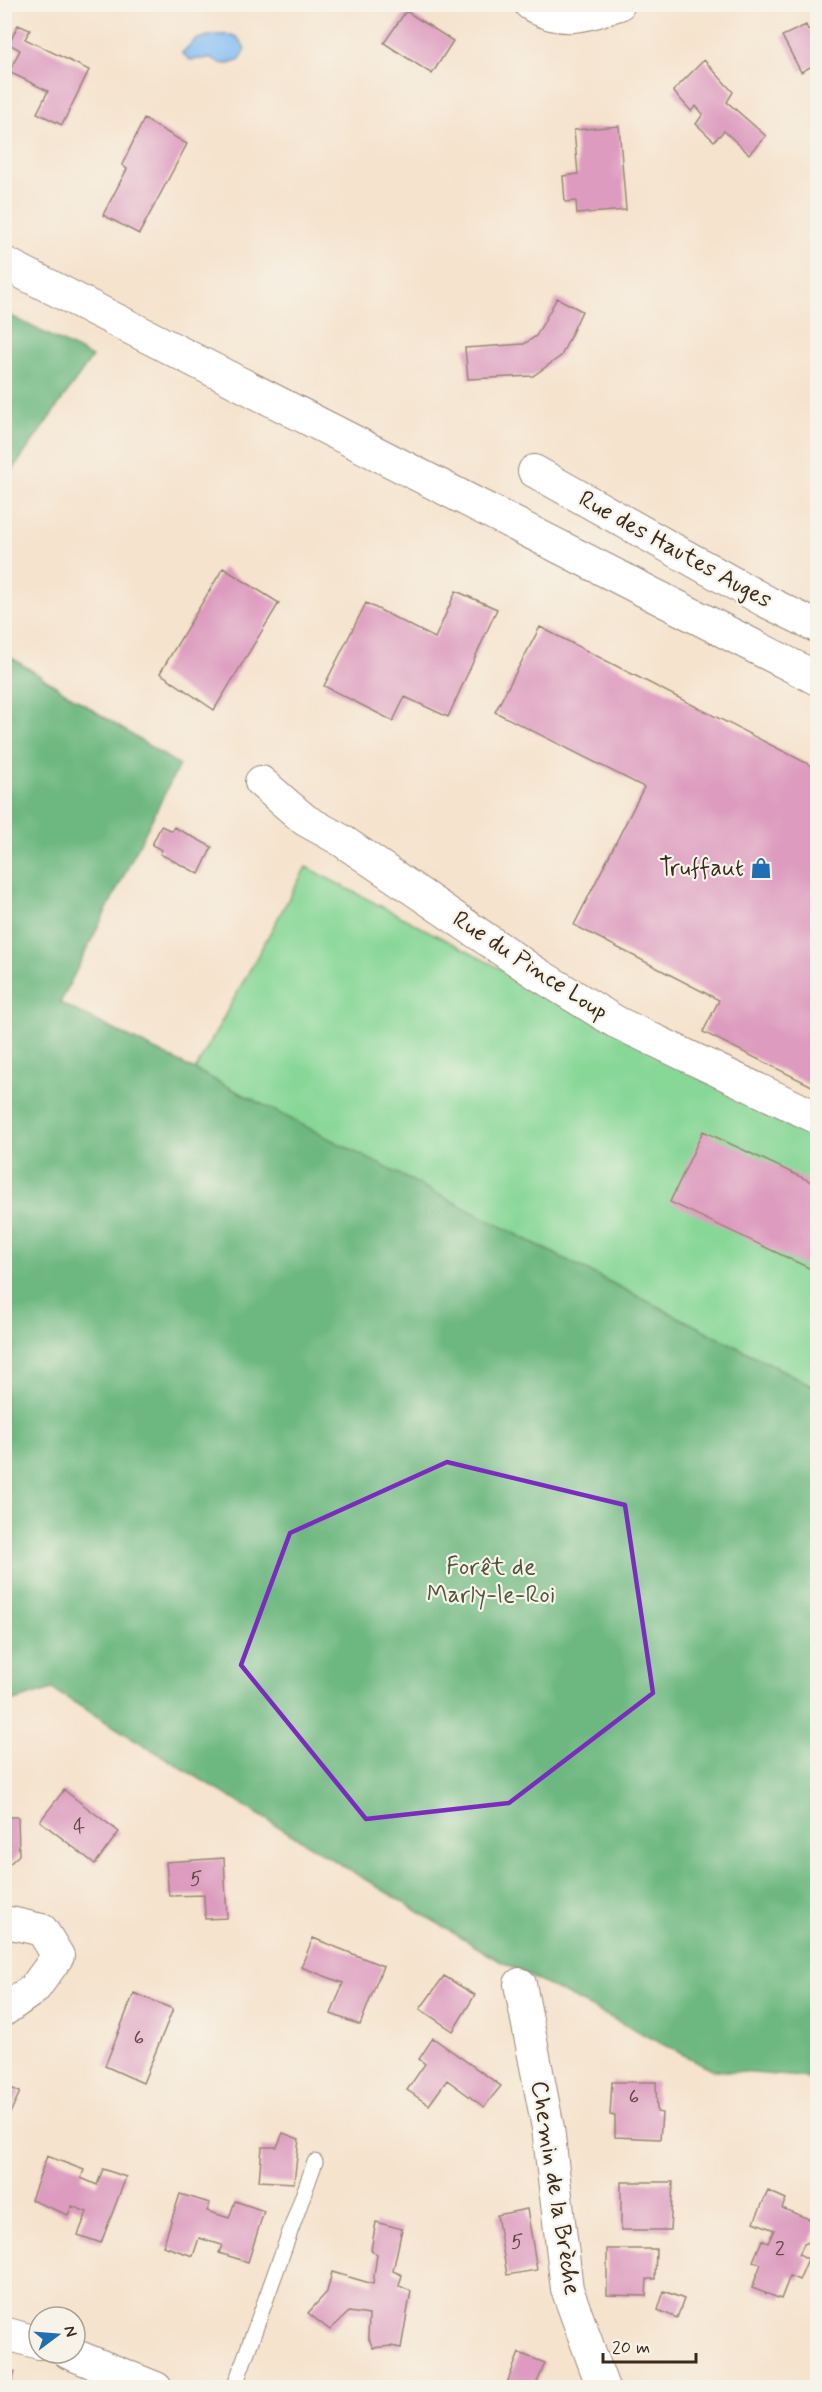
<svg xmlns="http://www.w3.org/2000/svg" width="822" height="2392" font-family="Mynerve,sans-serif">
  <rect width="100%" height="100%" fill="#f7f3e8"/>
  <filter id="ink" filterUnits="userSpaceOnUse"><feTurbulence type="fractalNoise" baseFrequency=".0167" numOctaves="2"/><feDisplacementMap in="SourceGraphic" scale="12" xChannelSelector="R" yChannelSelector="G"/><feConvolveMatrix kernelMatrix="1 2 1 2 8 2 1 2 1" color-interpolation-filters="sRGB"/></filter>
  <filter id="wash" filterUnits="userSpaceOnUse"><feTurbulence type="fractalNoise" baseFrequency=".008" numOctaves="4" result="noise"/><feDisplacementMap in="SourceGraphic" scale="24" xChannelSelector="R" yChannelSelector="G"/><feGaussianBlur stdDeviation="1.35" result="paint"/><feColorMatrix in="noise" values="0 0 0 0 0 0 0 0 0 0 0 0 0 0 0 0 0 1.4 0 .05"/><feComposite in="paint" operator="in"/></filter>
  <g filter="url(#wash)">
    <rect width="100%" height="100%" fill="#f5e3cd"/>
    <path fill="#87d797" stroke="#61805a" stroke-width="1.5" d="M 306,867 L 817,1134 L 817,1388 L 195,1070 Z"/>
    <path fill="#6db880" stroke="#54714f" stroke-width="1.5" d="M 5,313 L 92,357 L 5,481 Z
      M 4,653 L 179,765 L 60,1003 L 195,1070 L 817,1388 L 817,2081 L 803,2077 L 713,2070 L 498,1960 L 52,1689 L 5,1704 Z"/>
    <path fill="#82bdf4" stroke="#5e7489" stroke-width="1.5" d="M 212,35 C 230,35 237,31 245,49 L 240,60 C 228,65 222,66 210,58 L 190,60 L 182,53 L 195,40 Z"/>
    <g id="blocks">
      <path fill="#dd9bbf" d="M 406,11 L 453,41 L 432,74 L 384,43 Z
        M 18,25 L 30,30 L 25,39 L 89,70 L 62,125 L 37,113 L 48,91 L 9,72 L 20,50 L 9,44 Z
        M 806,25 L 808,30 L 818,25 L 818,63 L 801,72 L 782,36 Z
        M 704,60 L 733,92 L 727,102 L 766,136 L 749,154 L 724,131 L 714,141 L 696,124 L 703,114 L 696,106 L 691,111 L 673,91 Z
        M 144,119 L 187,144 L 139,234 L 103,215 L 127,169 L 122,165 Z
        M 619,126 L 626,210 L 577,214 L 576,201 L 565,202 L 563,176 L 578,174 L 574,130 Z
        M 557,298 L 582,311 L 561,356 L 533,376 L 468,379 L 465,348 L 524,344 L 536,336 Z
        M 223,568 L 279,603 L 214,710 L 160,673 Z
        M 456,591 L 497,609 L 448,717 L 405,697 L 393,721 L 324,686 L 366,603 L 435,638 Z
        M 540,627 L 818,769 L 818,1089 L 703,1032 L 719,1000 L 574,925 L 644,787 L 495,712 Z
        M 161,826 L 172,831 L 174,827 L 212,847 L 199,874 L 160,854 L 162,850 L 152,845 Z
        M 703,1131 L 818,1185 L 818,1255 L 811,1269 L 670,1202 Z
        M 64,1790 L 119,1832 L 95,1864 L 40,1821 Z
        M 4,1817 L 18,1817 L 19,1855 L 4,1869 Z
        M 224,1858 L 227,1918 L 205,1919 L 204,1895 L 169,1896 L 166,1862 Z
        M 313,1938 L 383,1966 L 360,2025 L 331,2014 L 343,1983 L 301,1967 Z
        M 444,1976 L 475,1995 L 453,2031 L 420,2009 Z
        M 134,1993 L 173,2009 L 143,2083 L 105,2066 Z
        M 433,2038 L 501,2086 L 484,2107 L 447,2080 L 429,2105 L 407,2090 L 425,2064 L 419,2059 Z
        M 612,2082 L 656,2082 L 657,2112 L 662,2113 L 660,2139 L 615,2137 L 615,2116 L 610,2115 Z
        M 4,2085 L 20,2092 L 4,2126 Z
        M 283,2133 L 299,2139 L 294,2183 L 259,2181 L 262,2147 L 277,2147 Z
        M 47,2156 L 84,2170 L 81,2178 L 97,2185 L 103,2169 L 126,2177 L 101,2243 L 78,2235 L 87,2212 L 72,2206 L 68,2215 L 31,2200 Z
        M 621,2182 L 673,2182 L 670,2230 L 621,2230 Z
        M 768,2191 L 786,2199 L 782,2208 L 814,2221 L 815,2232 L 811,2241 L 804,2244 L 799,2254 L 808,2259 L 799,2280 L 790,2276 L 781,2299 L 752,2288 L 761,2264 L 753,2261 L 762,2240 L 768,2243 L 774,2230 L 754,2222 Z
        M 180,2194 L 210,2203 L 207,2211 L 229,2218 L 235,2201 L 264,2211 L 248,2262 L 219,2253 L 222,2245 L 199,2238 L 193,2256 L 163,2246 Z
        M 527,2209 L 537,2270 L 507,2275 L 497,2215 Z
        M 376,2222 L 402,2229 L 393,2271 L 402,2275 L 399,2286 L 411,2291 L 401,2348 L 391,2346 L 373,2348 L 368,2337 L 369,2315 L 349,2312 L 330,2330 L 308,2313 L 327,2292 L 332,2272 L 373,2284 L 377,2254 L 371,2250 Z
        M 607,2249 L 656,2249 L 655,2279 L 647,2279 L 646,2296 L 607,2295 Z
        M 664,2291 L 684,2299 L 677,2318 L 658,2310 Z
        M 519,2353 L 545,2363 L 535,2388 L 505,2388 Z
        M 4,2368 L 15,2372 L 10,2388 L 4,2388 Z"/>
    </g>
  </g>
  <g filter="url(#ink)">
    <use href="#blocks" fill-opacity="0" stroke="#988676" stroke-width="1.5"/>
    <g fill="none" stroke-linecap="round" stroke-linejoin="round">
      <defs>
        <path id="service" d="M 234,2388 L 315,2162"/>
        <path id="minor" d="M 530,4 C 562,25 586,15 619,4
          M 534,471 L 767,602 L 818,627
          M 261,782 L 305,820 L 341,840 L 536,973 L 616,1022 L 818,1118
          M 4,1926 L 11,1923 L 42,1930 L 58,1956 L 34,1989 L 4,2010
          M 520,1984 L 548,2128 L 567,2289 L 603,2388
          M 4,2333 L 39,2343
          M 69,2353 L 156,2388"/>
        <path id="primary" d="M 4,263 L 818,679"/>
      </defs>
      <use href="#service" stroke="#988676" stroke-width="17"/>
      <use href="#minor" stroke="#988676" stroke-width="34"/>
      <use href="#primary" stroke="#988676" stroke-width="35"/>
      <use href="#service" stroke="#fff" stroke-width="15"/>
      <use href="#minor" stroke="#fff" stroke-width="32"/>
      <use href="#primary" stroke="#fff" stroke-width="33"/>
    </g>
  </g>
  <path fill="none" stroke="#7b2cbf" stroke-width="4.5" stroke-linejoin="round" d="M 447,1462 L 625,1505 L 653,1693 L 509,1803 L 366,1819 L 241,1665 L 290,1533 Z"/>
  <defs>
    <symbol id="shop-bare" viewBox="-9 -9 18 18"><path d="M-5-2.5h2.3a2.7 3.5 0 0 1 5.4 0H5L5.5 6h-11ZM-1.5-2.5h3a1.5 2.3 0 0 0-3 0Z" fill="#1f6fb2" stroke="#f7f3e8" stroke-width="2.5" paint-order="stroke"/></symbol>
  </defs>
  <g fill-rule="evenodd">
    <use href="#shop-bare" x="746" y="853" width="30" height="30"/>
  </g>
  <g text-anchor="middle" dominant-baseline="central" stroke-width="4.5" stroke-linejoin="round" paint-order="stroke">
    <g font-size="21" fill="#644646">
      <text x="79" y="1827">4</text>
      <text x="196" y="1879">5</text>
      <text x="139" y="2038">6</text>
      <text x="634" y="2097">6</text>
      <text x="517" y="2242">5</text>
      <text x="780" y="2249">2</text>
    </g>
    <g font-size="24" fill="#3b2a1e" stroke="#f7f3e8">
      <text transform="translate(675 550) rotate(29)">Rue des Hautes Auges</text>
      <text transform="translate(530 966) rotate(33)">Rue du Pince Loup</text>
      <text transform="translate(555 2188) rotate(81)">Chemin de la Brèche</text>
    </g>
    <g font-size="24" fill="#3b2a1e" stroke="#f7f3e8" text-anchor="end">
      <text x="744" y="868">Truffaut</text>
    </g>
    <g font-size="24" fill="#4e553c" stroke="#f7f3e8">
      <text x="491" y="1567">Forêt de<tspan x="491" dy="28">Marly-le-Roi</tspan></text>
    </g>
  </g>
  <rect width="822" height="2392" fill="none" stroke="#f7f3e8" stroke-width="24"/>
  <g transform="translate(57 2335) rotate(74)"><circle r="28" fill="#f7f3e8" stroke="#aca397" stroke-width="1.5"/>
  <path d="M0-4.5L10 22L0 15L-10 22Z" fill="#1f6fb2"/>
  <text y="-9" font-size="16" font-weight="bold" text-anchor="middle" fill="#3b2a1e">N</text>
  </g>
  <path d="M603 2353v9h93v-9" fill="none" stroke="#3b2a1e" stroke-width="3"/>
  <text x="612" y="2353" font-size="18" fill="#3b2a1e" stroke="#f7f3e8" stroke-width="4.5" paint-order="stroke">20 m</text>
</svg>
